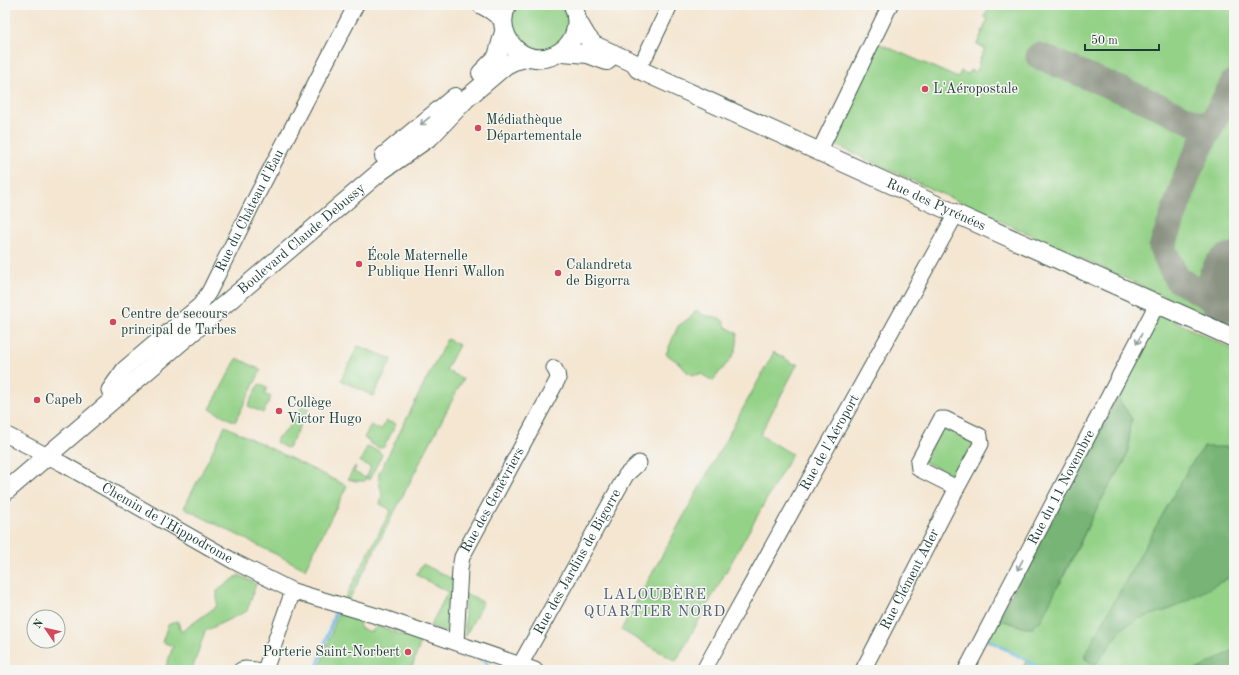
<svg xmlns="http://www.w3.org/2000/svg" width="1239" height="675" font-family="'Old Standard TT',serif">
  <rect width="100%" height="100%" fill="#f6f6f2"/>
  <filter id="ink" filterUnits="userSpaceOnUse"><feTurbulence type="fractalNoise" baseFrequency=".025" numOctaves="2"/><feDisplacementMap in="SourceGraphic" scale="8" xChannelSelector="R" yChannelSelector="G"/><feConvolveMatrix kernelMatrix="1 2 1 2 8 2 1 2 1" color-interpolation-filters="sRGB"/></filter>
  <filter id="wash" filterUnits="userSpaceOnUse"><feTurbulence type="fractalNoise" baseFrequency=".012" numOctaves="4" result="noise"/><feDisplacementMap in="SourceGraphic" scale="16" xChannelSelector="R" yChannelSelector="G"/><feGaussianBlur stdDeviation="0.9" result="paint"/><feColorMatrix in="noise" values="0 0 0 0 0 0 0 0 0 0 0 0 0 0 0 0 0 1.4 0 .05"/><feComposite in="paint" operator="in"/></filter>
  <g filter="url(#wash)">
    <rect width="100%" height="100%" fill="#f4e6d1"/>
    <path fill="#94d288" stroke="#5a885e" d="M 516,5 L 564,5 C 568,13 570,23 567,32 C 561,50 536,55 523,44 C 519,41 516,35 514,31 C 509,23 511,12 516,5 Z
      M 990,5 L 1234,5 L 1234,326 L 1166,297 L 831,143 L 876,42 L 958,78 L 961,71 L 968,74 L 970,70 L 975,72 L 979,65 L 978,64 L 985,48 L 977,44 L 988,19 L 984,17 Z
      M 696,310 C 699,312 704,316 708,316 C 716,317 724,317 726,327 L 737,333 C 740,357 724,364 713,381 L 701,374 L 695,375 L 688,373 L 679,363 L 666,354 L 678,326 L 691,317 Z
      M 1160,314 L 1234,350 L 1234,670 L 1022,670 L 1026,661 L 986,640 L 998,619 L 1026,628 L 1061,582 L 1100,502 L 1124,463 L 1129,448 L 1129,429 L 1132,419 L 1117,397 Z
      M 447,339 L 459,345 L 446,370 L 463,379 L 349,600 L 345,598 L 391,510 L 380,504 C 385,490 377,486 379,473 Z
      M 358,346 L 392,359 L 373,396 L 341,380 Z
      M 774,352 L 794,364 L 798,363 L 760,435 L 792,454 L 676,661 L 621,630 Z
      M 237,358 L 261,370 L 235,422 L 210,409 Z
      M 259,384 L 267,388 L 264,394 L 271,397 L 263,413 L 248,406 Z
      M 303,405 L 309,408 L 289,447 L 286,448 L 276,442 L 278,437 L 287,430 Z
      M 386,421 L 396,424 L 384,447 L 380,448 L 369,443 L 370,441 L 364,438 L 371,425 L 381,430 Z
      M 225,426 L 347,486 L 305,569 L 184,508 Z
      M 943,427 L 973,443 L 955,477 L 923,461 Z
      M 367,447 L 379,451 L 382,455 L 369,480 L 366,478 L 365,481 L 356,481 L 348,479 L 355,466 L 356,467 L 354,472 L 366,478 L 371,467 L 360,462 Z
      M 423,564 L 456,581 L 449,634 L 430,626 L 448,592 L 416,575 Z
      M 239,575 L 256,584 L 247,611 L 205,631 L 192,670 L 165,670 L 173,646 L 162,642 L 168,625 L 176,621 L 178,622 L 181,632 L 217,606 L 217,591 Z
      M 465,594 L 483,602 L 465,637 Z
      M 338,613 L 359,620 L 360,628 L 371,632 L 377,626 L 421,641 L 411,670 L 319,670 Z"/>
    <path fill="#77b474" stroke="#4b7854" d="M 1117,397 L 1132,419 L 1129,429 L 1129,448 L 1124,463 L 1100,502 L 1041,620 L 1033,628 L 1026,628 L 998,619 Z
      M 1204,447 L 1227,447 L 1234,450 L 1234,575 L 1171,609 L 1138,619 L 1124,627 L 1096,664 L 1091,663 L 1085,659 L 1085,654 L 1189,467 Z
      M 1234,650 L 1234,670 L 1196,670 Z"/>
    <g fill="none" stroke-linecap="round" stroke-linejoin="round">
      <path stroke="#6ebce9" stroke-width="3" d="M 989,640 L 1044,670
        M 479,658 L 486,662 L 489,668
        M 316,670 L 336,610"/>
      <path stroke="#8a9282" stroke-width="27" d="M 1039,56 L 1145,100 L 1209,129 L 1189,170 L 1162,248 L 1177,279 L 1216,301
        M 1209,129 L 1234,82"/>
      <path stroke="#8a9282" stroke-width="67" d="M 1228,288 L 1234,276"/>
    </g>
  </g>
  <g filter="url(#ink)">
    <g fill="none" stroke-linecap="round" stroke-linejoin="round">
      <defs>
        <g id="minor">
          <path d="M 645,57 L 670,5"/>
          <path d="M 819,152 L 890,5"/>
          <path id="s1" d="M 109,390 L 124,369 L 200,305 L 209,292 L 256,197 L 356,5"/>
          <path id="s2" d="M 5,434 L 63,464 L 235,562 L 293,591 L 387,619 L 535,670"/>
          <path id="s3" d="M 456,642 L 460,569 L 462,557 L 558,379 L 557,373 L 554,368"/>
          <path id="s4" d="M 520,665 L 626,475 L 639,463"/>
          <path d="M 241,670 L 245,669 L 256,670"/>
          <path d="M 265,670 L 293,591"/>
          <path id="s5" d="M 704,670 L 956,214"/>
          <path id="s6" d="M 863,670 L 957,488 L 981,444 L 980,436 L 945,419 L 941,419 L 918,462 L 919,469 L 957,488"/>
          <path id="s7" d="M 966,670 L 1157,304"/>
        </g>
        <g id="major">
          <path d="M 482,5 L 491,10 L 503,19"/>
          <path d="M 507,5 C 502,16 502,27 507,37 C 528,80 592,52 573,5"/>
          <path id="s8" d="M 577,20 L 587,37 L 594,45 L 634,63 L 638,69 L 644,72 L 963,217 L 1234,338"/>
          <path d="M 562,52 L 588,54 L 607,61"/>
          <path d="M 481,73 L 497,57 L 504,32"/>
          <path d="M 384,156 L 455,97"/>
          <path id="s9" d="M 5,492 L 381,171 L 431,136 L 466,99 L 506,65 L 514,61 L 529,57"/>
        </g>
      </defs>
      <use href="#minor" stroke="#3f564c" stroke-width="17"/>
      <use href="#major" stroke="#3f564c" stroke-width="20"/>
      <use href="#minor" stroke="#fff" stroke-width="15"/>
      <use href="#major" stroke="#fff" stroke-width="18"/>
    </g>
    <defs><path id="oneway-shaft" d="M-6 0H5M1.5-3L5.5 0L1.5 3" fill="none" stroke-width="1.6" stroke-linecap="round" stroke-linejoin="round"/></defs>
    <g stroke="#8f9e9a">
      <use href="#oneway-shaft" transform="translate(425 121) rotate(140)"/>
      <use href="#oneway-shaft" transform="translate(1139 339) rotate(118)"/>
      <use href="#oneway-shaft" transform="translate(1020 565) rotate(118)"/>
    </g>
  </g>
  <g fill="#d1495b" stroke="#f6f6f2" stroke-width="1.5">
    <circle cx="925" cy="89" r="4"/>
    <circle cx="478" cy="128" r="4"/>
    <circle cx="359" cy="264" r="4"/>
    <circle cx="558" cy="273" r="4"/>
    <circle cx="113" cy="322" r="4"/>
    <circle cx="37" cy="400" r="4"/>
    <circle cx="279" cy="411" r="4"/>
    <circle cx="408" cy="652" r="4"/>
  </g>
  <g text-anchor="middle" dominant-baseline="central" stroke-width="3" stroke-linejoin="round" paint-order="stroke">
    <g font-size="14" fill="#1f3d34" stroke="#f6f6f2" text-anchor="start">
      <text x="933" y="89">L'Aéropostale</text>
      <text x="486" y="120">Médiathèque<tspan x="486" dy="16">Départementale</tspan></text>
      <text x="367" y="256">École Maternelle<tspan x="367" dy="16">Publique Henri Wallon</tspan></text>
      <text x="566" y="265">Calandreta<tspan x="566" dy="16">de Bigorra</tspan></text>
      <text x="121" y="314">Centre de secours<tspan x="121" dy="16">principal de Tarbes</tspan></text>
      <text x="45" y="400">Capeb</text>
      <text x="287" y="403">Collège<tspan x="287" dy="16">Victor Hugo</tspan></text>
      <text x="400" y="652" text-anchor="end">Porterie Saint-Norbert</text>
    </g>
    <g font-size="14" fill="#1f3d34" stroke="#f6f6f2">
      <text stroke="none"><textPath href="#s8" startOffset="409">Rue des Pyrénées</textPath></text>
      <text stroke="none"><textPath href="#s1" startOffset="232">Rue du Château d'Eau</textPath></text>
      <text stroke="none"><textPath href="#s9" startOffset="390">Boulevard Claude Debussy</textPath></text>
      <text stroke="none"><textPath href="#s5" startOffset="260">Rue de l'Aéroport</textPath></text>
      <text stroke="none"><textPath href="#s7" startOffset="206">Rue du 11 Novembre</textPath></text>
      <text stroke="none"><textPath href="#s3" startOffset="150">Rue des Genévriers</textPath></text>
      <text stroke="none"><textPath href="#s2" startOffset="185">Chemin de l'Hippodrome</textPath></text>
      <text stroke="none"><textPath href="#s4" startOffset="118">Rue des Jardins de Bigorre</textPath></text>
      <text stroke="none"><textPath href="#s6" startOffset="102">Rue Clément Ader</textPath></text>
    </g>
    <g font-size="15" letter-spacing="1" fill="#525d70" stroke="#f6f6f2">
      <text x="655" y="595">LALOUBÈRE<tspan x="655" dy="17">QUARTIER NORD</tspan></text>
    </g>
  </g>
  <rect width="1239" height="675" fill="none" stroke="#f6f6f2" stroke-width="20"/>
  <g transform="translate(46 629) rotate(304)"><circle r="19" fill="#f6f6f2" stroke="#a0aca6"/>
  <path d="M0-3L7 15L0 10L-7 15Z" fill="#d1495b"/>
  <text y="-6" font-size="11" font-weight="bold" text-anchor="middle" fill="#1f3d34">N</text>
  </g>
  <path d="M1085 44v6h74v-6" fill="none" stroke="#1f3d34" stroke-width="2"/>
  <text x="1091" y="44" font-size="12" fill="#1f3d34" stroke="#f6f6f2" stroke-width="3" paint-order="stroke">50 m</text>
</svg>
